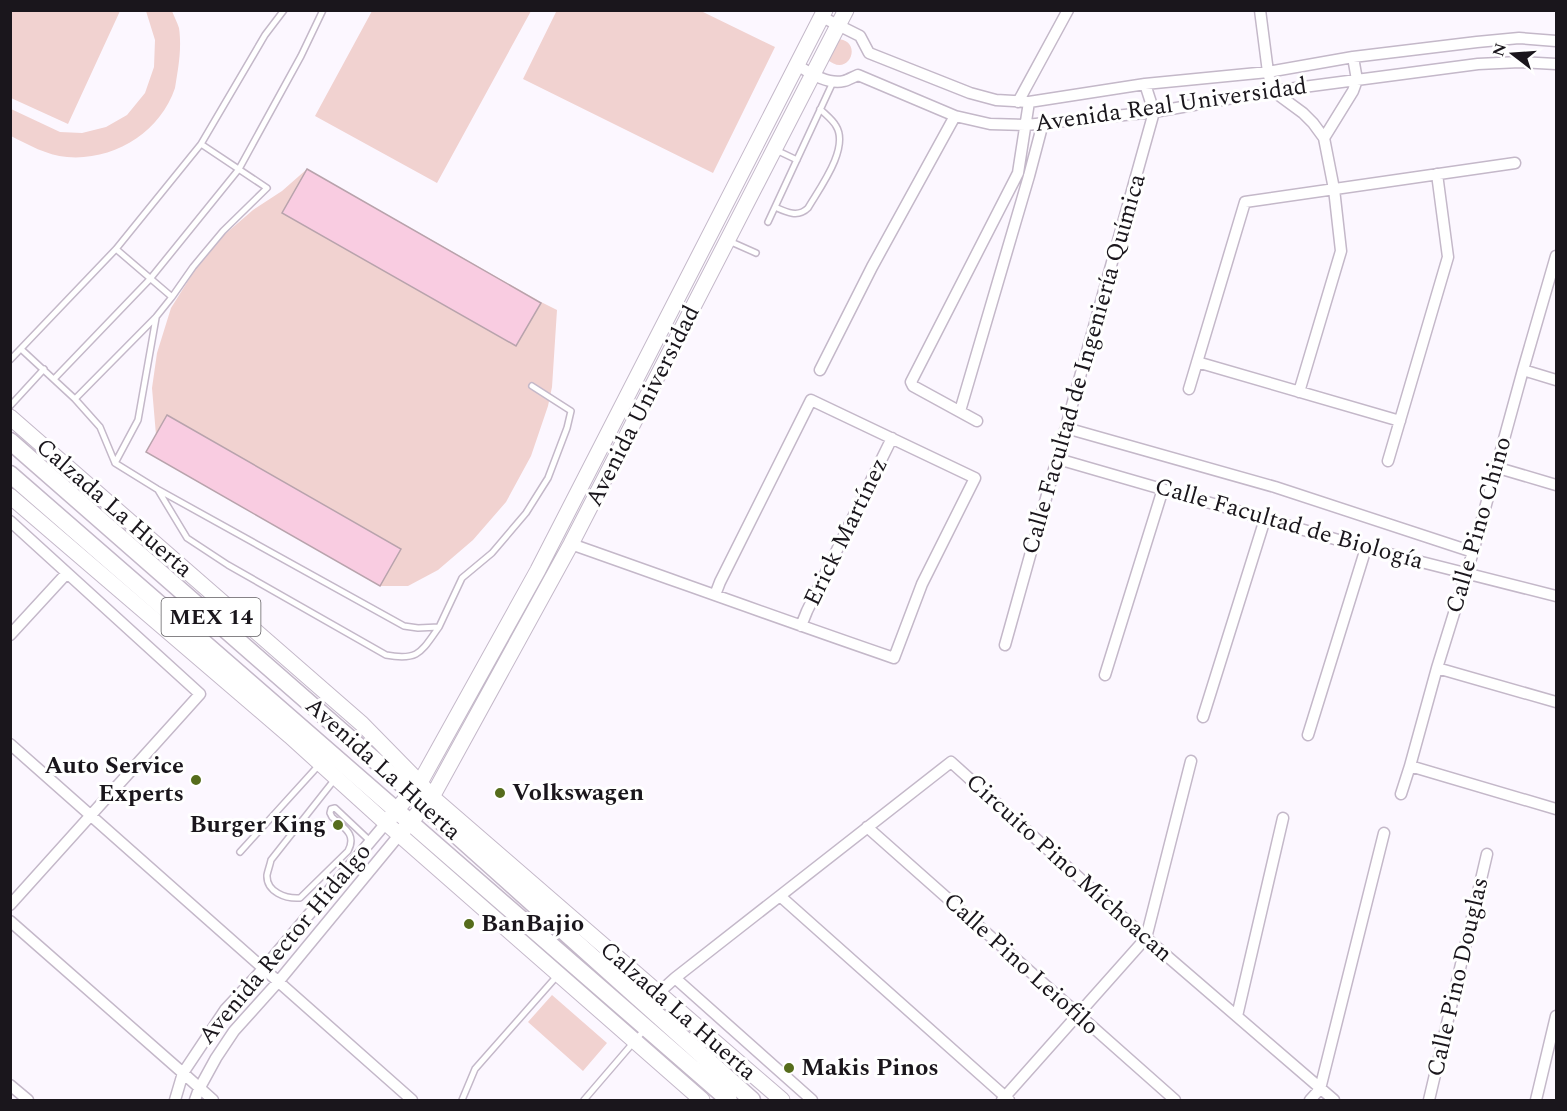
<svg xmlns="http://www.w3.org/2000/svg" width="1567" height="1111" font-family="Spectral,serif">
  <rect width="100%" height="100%" fill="#fcf7ff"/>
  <path fill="#f1d2d0" d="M 11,10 L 120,11 L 68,124 L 11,98 Z
    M 557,10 L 701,11 L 775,47 L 713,173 L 523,79 Z
    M 146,11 L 172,11 C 174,16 177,22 179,28 C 181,41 180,56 178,69 C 177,75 176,82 175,88 C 160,133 113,161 67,157 C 46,155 29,145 11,136 L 11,109 L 60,132 L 82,133 L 106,127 L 127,115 L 145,93 L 154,67 L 155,40 Z
    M 372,11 L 531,11 L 437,183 L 315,116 Z
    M 836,39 C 865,39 849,80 827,59 Z
    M 307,169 L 541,302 L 557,310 L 552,387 L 548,406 L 531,456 L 506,502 L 473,540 L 438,570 L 408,586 L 380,586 L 146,452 L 156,435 L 152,388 L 157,353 L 171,308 L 196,268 L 224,235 L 253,210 L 282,191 Z
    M 552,995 L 607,1043 L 583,1071 L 528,1022 Z"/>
  <path fill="#f9cce1" stroke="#b8a3ac" stroke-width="1.5" d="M 307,169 L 541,303 L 516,346 L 282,213 Z
    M 167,415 L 401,549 L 380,586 L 146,452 Z"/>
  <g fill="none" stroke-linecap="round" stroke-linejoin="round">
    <defs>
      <path id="lane" d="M 776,150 L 797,160
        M 775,207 C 786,212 798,218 808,208 C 819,189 850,148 836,126 C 833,120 825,114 820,109
        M 768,222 L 833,82
        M 729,241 L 756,253
        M 172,297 L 193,267 L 223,231 L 267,188 L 201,144
        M 21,349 L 75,399 L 100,427 L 115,463 L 157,489 L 404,626 L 418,628 L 439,627 L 462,578 L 492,553 L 526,513 L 548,478 L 567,428 L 571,411 L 532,386
        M 10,360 L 116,249 L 201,144 L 265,35 L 284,10
        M 54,379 L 150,279 L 239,169 L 301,56 L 323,10
        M 75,399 L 156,317 L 172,297 L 116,249
        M 10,406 L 44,369
        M 115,463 L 138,420 L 156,318
        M 158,490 L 187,538 L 228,565 L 386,655 C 419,661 421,652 439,627
        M 335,779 L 271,860 C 270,865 268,870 267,875 C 266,892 286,899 300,898 L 348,851 C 357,834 344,828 332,817 L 330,813 L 331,809 L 335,808 L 370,841
        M 240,852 L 319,765
        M 462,1100 L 475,1069 L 557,976
        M 584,1100 L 645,1029"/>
      <path id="street" d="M 1260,10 L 1268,72 L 1273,91 L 1303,113 L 1313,123 L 1324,138 L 1334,189 L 1341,251 L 1299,392
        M 822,17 L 860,36 L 869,53 L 970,93 L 996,100 L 1029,102 L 1145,84 L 1268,72 L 1353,57 L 1477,42 L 1519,38 L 1556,41
        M 797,65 C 810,73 828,85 844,81 C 848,80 853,77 858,75 L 955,116 L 990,124 L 1026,125 L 1154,112 L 1273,91 L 1478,64 L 1520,62 L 1556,64
        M 1018,102 L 1068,10
        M 1324,138 L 1353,91 L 1357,80 L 1353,57
        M 1197,362 L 1400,421
        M 820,370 L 872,267 L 955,116
        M 1523,370 L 1556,380
        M 1189,389 L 1245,202 L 1515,163
        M 960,411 L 1029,176 L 1043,123
        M 977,421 L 913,386 L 911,382 L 1018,173 L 1029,102
        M 1066,428 L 1275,487 L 1473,552
        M 1058,459 L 1366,548 L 1556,596
        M 1388,461 L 1448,257 L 1437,174
        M 1495,467 L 1556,485
        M 10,521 L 200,694 L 10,905
        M 571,544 C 679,582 786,621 894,658 L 922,584 L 975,478 L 811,400 L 720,582 L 715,595
        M 801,626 L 807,611 L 892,438
        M 10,635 L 67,573
        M 1005,645 L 1154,112 L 1145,84
        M 1437,668 L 1556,702
        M 1105,675 L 1163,489
        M 1203,717 L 1265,519
        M 1308,735 L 1366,548
        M 10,744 L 412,1100
        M 1410,766 L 1556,809
        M 1401,794 L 1410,766 L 1437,668 L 1473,552 L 1523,370 L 1556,256
        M 867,827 L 1175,1100
        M 780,896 L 1009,1100
        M 10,921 L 183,1073 L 213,1100
        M 675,978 L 812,1100
        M 654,997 L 675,978 L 951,762 L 1146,938 L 1334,1100
        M 1237,1016 L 1283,818
        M 10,1085 L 28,1100
        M 175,1100 L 183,1073 L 225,1010 L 263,969 L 386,823
        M 195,1100 L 199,1089 L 216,1058 L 234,1031 L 278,982 L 400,834
        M 1002,1100 L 1146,938 L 1191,761
        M 1310,1100 L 1320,1089 L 1384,833
        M 1429,1100 L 1487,854
        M 1536,1100 L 1556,1016"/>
      <path id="secondary" d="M 10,417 L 362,724 L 419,782 L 432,797 L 782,1100
        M 10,496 L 290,736 L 386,823 L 702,1100
        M 386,823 L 422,779 L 538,570 L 825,10
        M 400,834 L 432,797 L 571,544 L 846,10"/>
      <path id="primary" d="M 10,441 L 411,792 L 424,806 L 752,1100
        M 10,474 L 729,1100"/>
    </defs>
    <use href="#lane" stroke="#c4b8c9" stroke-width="8"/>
    <use href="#street" stroke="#c4b8c9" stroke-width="13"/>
    <use href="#secondary" stroke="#c4b8c9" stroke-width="17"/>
    <use href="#primary" stroke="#c4b8c9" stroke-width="19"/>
    <use href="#lane" stroke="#fff" stroke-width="5"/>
    <use href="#street" stroke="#fff" stroke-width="10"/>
    <use href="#secondary" stroke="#fff" stroke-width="15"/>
    <use href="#primary" stroke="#fff" stroke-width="16"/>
  </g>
  <g fill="#566c1c" stroke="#fff" stroke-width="2">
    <circle cx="196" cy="780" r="6"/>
    <circle cx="500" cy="793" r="6"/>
    <circle cx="338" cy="825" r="6"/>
    <circle cx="469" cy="924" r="6"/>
    <circle cx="789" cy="1068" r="6"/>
  </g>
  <g text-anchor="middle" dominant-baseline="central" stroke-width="6" stroke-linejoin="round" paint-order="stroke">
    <rect fill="#fff" stroke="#5f5c60" stroke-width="1.5" x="161.5" y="598" width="99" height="38" rx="4.5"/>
    <g font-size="22" font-weight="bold" fill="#1a161c">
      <text x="211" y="617">MEX 14</text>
    </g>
    <g font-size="24" fill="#1a161c" stroke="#fff">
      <text transform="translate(1171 105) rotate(-8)">Avenida Real Universidad</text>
      <text transform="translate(1084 364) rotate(-74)">Calle Facultad de Ingenierίa Quίmica</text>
      <text transform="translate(643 406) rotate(-63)">Avenida Universidad</text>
      <text transform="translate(114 508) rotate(41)">Calzada La Huerta</text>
      <text transform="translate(1289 524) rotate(16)">Calle Facultad de Biología</text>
      <text transform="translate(1479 525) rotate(-74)">Calle Pino Chino</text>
      <text transform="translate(846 532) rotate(-64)">Erick Martínez</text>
      <text transform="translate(383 769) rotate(42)">Avenida La Huerta</text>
      <text transform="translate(1069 868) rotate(42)">Circuito Pino Michoacan</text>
      <text transform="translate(285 944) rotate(-50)">Avenida Rector Hidalgo</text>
      <text transform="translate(1021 964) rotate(42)">Calle Pino Leiofilo</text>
      <text transform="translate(1458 977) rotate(-77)">Calle Pino Douglas</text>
      <text transform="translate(678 1011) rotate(41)">Calzada La Huerta</text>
    </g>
    <g font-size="24" font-weight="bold" fill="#1a161c" stroke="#fff" text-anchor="start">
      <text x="184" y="766" text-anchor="end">Auto Service<tspan x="184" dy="28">Experts</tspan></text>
      <text x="512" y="793">Volkswagen</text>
      <text x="326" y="825" text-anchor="end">Burger King</text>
      <text x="481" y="924">BanBajio</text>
      <text x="801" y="1068">Makis Pinos</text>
    </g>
  </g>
  <rect width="1567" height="1111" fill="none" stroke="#1a161c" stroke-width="24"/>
  <g transform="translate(1513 54) rotate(287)" stroke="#ffffff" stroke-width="4.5" paint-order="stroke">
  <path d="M0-4.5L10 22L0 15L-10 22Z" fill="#1a161c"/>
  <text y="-9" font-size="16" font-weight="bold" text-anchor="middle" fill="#1a161c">N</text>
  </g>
</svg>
